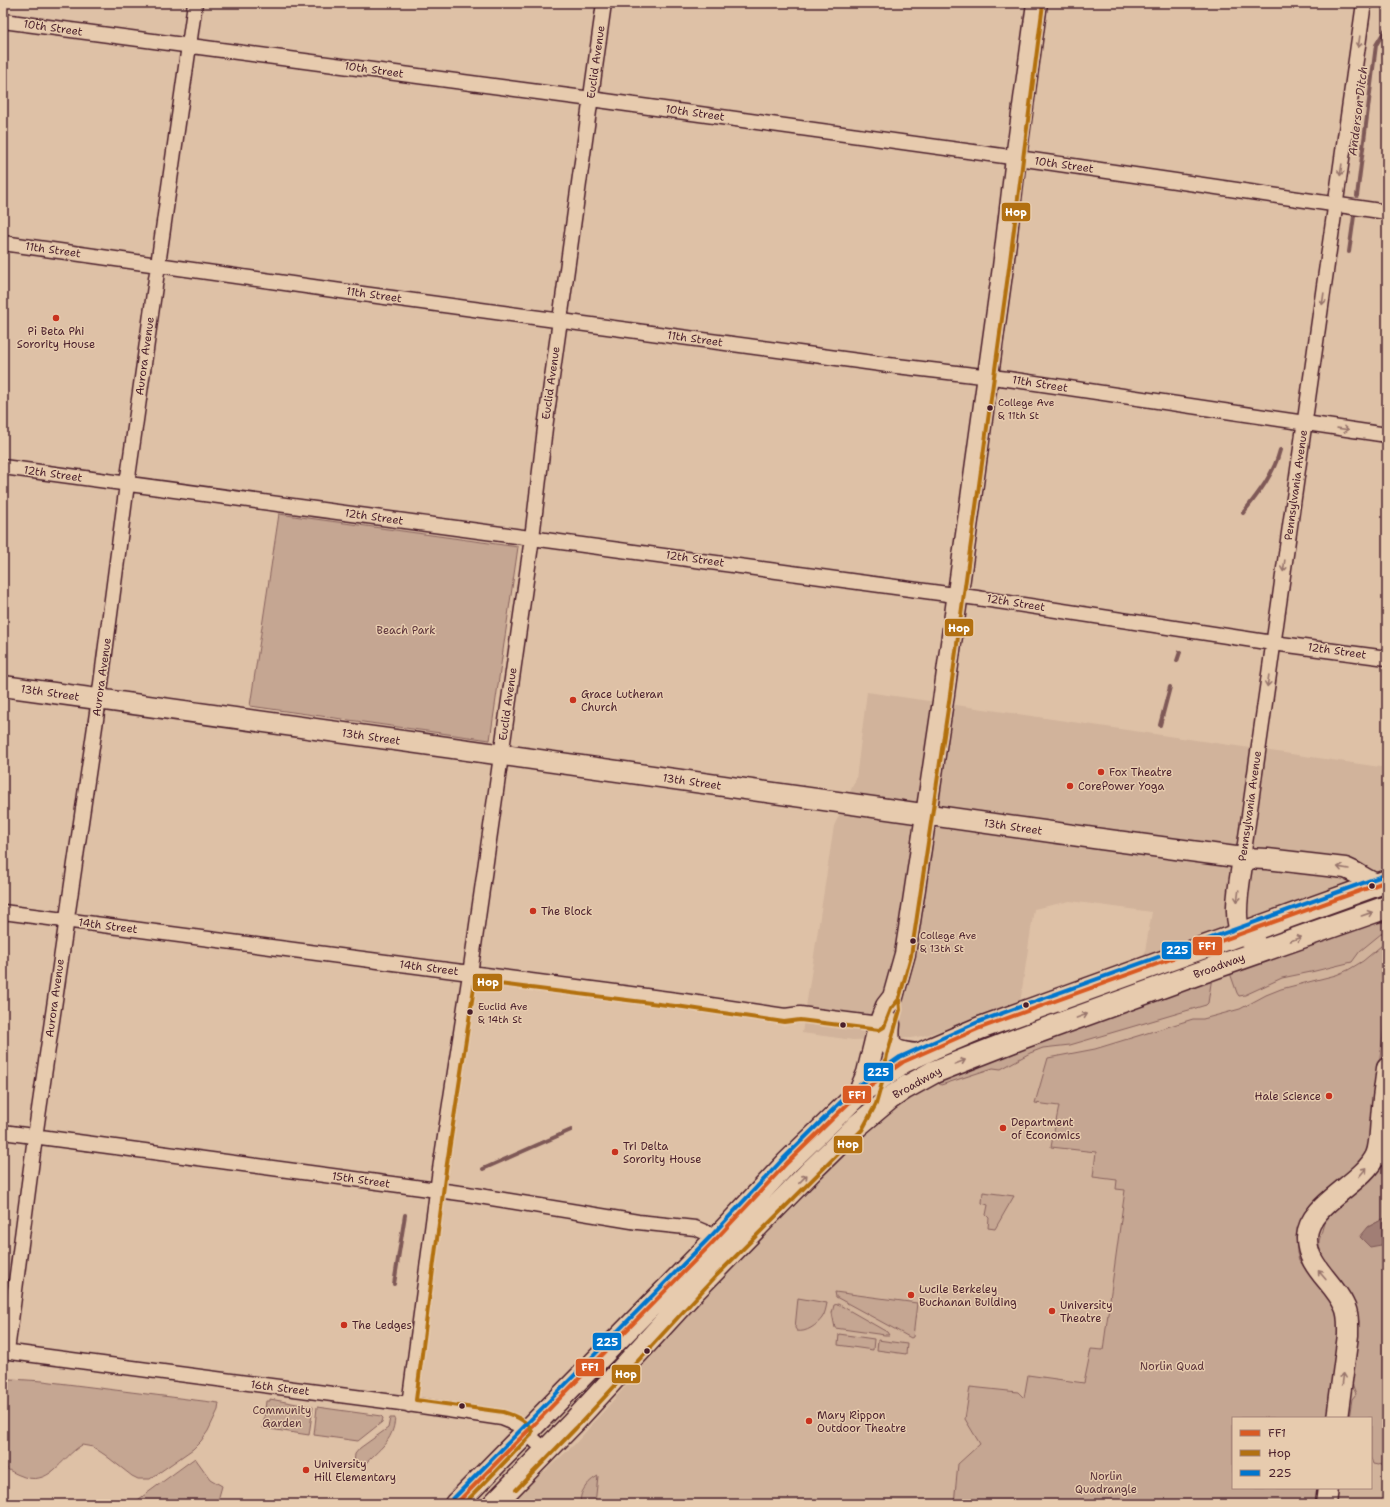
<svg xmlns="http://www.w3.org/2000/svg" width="1390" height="1507" font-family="'Shantell Sans',sans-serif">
  <rect width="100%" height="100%" fill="#dec1a6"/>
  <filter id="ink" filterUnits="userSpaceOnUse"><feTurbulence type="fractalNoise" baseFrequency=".025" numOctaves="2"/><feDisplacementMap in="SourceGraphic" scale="8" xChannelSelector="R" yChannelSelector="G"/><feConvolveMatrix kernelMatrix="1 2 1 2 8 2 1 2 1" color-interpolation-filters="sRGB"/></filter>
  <g filter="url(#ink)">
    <path fill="#d1b39b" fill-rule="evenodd" d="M 867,692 L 1387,768 L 1387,873 L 1143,962 L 1152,912 L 1070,901 L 1034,909 L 1020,1003 L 927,1035 L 911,1038 L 853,1040 L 802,1033 L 834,826 L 856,779 Z
      M 1387,914 L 1387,1504 L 509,1504 L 576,1443 L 672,1333 L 678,1321 L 886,1111 L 936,1079 ZM 1233,1418 L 1371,1418 L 1371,1488 L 1233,1488 Z"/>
    <path fill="#c5a692" stroke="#88625e" d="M 279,514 L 518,547 L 490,740 L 250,706 Z
      M 1387,922 L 1387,929 L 1360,951 L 1352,962 L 1311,972 L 1282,978 L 1245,995 L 1239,996 L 1237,993 L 1230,973 L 1368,924 Z
      M 1387,941 L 1387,1005 L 1368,1148 L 1364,1159 L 1358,1167 L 1324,1191 L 1302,1217 L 1297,1239 L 1297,1253 L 1299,1260 L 1337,1310 L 1340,1327 L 1329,1418 L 1233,1418 L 1233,1488 L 1319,1488 L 1317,1504 L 954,1504 L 958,1464 L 980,1444 L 965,1419 L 970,1387 L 1018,1392 L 1024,1398 L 1028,1375 L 1084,1383 L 1091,1349 L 1103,1350 L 1125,1190 L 1116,1189 L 1117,1180 L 1093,1177 L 1096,1152 L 1051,1147 L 1059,1106 L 1035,1103 L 1048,1058 L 1095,1049 L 1193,1019 L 1203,1019 L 1240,1009 L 1266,995 L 1281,989 L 1336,975 L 1348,970 L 1363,961 Z
      M 1212,977 L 1208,1003 L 1206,1005 L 1070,1045 L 1043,1048 L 1030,1053 L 1001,1069 L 993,1068 L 941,1085 L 938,1083 L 937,1080 Z
      M 1387,1121 L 1387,1217 L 1368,1227 L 1387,1244 L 1387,1463 L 1378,1465 L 1373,1464 L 1371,1458 L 1371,1418 L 1349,1418 L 1352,1399 L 1356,1394 L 1350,1378 L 1359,1322 L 1355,1308 L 1319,1253 L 1319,1241 L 1324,1223 L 1337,1207 Z
      M 983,1192 L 1014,1196 L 995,1229 L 988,1228 L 989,1218 L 986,1215 L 988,1205 L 982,1203 Z
      M 835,1292 L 917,1303 L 913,1337 L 911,1338 L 836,1297 Z
      M 798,1298 L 827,1303 C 826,1308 825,1314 822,1318 C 817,1325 806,1333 797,1331 L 795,1328 Z
      M 838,1304 L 887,1332 L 889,1335 L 885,1335 L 835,1328 L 832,1313 L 834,1305 Z
      M 839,1334 L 874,1339 L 873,1350 L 838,1345 Z
      M 878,1340 L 907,1344 L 906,1354 L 877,1350 Z
      M 11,1379 L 43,1381 L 219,1403 L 218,1410 L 208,1431 L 201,1441 L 193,1449 L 150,1479 L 138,1479 L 132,1476 L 105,1455 L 93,1447 L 82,1445 C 60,1458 50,1489 19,1475 C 14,1473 6,1469 3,1465 L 3,1384 Z
      M 270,1399 L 313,1407 L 309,1435 L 263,1428 L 266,1401 L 270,1401 Z
      M 317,1407 L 381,1416 L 383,1418 L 382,1422 L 358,1441 L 314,1435 Z
      M 390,1418 L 395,1418 C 393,1442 379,1449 364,1465 L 361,1463 L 358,1465 L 354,1464 L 355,1454 L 360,1448 L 388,1428 Z
      M 195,1458 L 210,1479 L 222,1486 L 217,1504 L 137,1504 L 135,1502 Z
      M 598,1476 L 595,1504 L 581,1504 C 578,1493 588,1481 598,1476 Z"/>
    <path fill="#a17e74" stroke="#7e5857" d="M 1387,1217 L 1387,1244 L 1370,1247 L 1360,1237 L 1368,1227 Z"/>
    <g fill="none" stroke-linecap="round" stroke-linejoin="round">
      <path stroke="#7e5857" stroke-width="4" d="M 1357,196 L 1376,45 L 1385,30
        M 1349,252 L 1354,216
        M 1243,513 C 1258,494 1274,474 1280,450
        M 1177,661 L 1180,652
        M 1160,725 L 1170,687
        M 483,1169 L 571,1130
        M 394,1284 L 405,1215"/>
      <defs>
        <path id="street" d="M 3,21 L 591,99 L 1039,161 L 1387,212
          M 3,243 L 348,292 L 888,365 L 1008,379 L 1387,435
          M 3,467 L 977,598 L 1273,643 L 1387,658
          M 1243,858 L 1364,3
          M 3,912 L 684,1001 L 785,1016 L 800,1014 L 879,1024
          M 3,1132 L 467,1194 L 638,1222 L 695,1228 L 707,1233 L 715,1240
          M 3,1351 L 401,1403 L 502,1418 L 517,1424 L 546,1451
          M 7,1351 L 35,1137 L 99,699 L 127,484 L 195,3
          M 409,1405 L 440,1169 L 470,974 L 532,538 L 545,428 L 604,3"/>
        <path id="secondary" d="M 3,686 L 475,751 L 1101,839 L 1243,858 L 1267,859 L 1345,868 C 1357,872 1365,880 1377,884
          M 1243,858 C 1241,875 1231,920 1242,933 C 1245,937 1251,939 1255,942
          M 858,1094 L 867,1073 L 879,1024 L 886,1006 L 893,997 L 898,979 L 905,954 L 910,922 L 943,701 L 1003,267 L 1016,158 L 1037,3
          M 1337,1418 L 1348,1335 C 1348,1325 1349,1314 1344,1305 C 1333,1281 1306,1266 1307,1237 C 1308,1204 1363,1184 1376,1155 C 1380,1146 1380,1129 1381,1119 C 1382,1102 1385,1085 1387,1068
          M 1326,1504 L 1328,1488"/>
        <path id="primary" d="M 889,1024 C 886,1050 894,1053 918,1055
          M 456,1504 L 715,1240 L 787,1163 L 858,1094 L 903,1062 L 933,1048 L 980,1028 L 1387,881
          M 494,1504 L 572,1424 L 693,1292 L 813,1169 L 857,1126 L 889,1099 L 905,1088 L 934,1072 L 1021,1038 L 1219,966 L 1387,907"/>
      </defs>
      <use href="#street" stroke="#4a1f2b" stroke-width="17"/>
      <use href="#secondary" stroke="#4a1f2b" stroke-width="23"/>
      <use href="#primary" stroke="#4a1f2b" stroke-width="25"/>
      <use href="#street" stroke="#e7cbae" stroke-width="14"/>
      <use href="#secondary" stroke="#e7cbae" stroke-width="20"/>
      <use href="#primary" stroke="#e7cbae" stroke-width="22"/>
      <defs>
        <path id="bus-1" d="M 456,1504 L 715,1240 L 787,1163 L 858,1094 L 903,1062 L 980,1028 L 1387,881"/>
        <path id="bus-2" d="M 516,1490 L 576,1428 L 717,1275 L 862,1130 L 876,1104 L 882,1083 L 887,1055 L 900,1010 L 899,997
          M 464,1504 L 530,1436 L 532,1432 C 529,1421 513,1415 503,1412 L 416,1400 L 446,1170 L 475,981 L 683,1007 L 784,1022 L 800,1020 L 879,1030 L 884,1027 L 891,1009 L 899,999 L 911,956 L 916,923 L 949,702 L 1009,268 L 1043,4"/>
        <path id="bus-3" d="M 452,1500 L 711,1236 L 783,1159 L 854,1089 L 900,1057 L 978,1022 L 1385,875"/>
      </defs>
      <use href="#bus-1" stroke="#e7cbae" stroke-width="7"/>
      <use href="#bus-2" stroke="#e7cbae" stroke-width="7"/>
      <use href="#bus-3" stroke="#e7cbae" stroke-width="7"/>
      <use href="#bus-1" stroke="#d95a23" stroke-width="4"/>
      <use href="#bus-2" stroke="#b27011" stroke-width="4"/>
      <use href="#bus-3" stroke="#0076ce" stroke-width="4"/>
    </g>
    <defs><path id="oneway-shaft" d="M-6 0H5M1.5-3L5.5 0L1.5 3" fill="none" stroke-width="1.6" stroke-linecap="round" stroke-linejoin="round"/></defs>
    <g stroke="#98756c">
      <use href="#oneway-shaft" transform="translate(1359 42) rotate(98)"/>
      <use href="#oneway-shaft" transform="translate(1341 170) rotate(98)"/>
      <use href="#oneway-shaft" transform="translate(1323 299) rotate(98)"/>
      <use href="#oneway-shaft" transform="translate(1343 429) rotate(8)"/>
      <use href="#oneway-shaft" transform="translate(1284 566) rotate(98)"/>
      <use href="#oneway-shaft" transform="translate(1268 681) rotate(98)"/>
      <use href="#oneway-shaft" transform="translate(1343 868) rotate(-170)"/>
      <use href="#oneway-shaft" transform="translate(1238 896) rotate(97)"/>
      <use href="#oneway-shaft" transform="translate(1367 914) rotate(-19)"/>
      <use href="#oneway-shaft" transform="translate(1296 939) rotate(-20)"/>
      <use href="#oneway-shaft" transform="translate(1082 1016) rotate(-20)"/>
      <use href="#oneway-shaft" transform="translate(960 1062) rotate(-21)"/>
      <use href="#oneway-shaft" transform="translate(1363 1172) rotate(-49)"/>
      <use href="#oneway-shaft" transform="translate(803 1179) rotate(-46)"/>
      <use href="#oneway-shaft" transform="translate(1322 1275) rotate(-130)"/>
      <use href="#oneway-shaft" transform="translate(1343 1379) rotate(-83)"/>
    </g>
  </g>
  <g fill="#c8321e" stroke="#e7cbae" stroke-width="1.5">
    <circle cx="56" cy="318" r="4"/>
    <circle cx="573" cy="700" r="4"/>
    <circle cx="1101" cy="772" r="4"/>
    <circle cx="1070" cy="786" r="4"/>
    <circle cx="533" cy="911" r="4"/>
    <circle cx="1329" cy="1096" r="4"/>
    <circle cx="1003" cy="1128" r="4"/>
    <circle cx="615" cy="1152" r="4"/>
    <circle cx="911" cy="1295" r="4"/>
    <circle cx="1052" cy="1311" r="4"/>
    <circle cx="344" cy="1325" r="4"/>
    <circle cx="809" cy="1421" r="4"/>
    <circle cx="306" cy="1470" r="4"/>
  </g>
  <g fill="#4a1f2b" stroke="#e7cbae" stroke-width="1.5">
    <circle cx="990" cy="408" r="3.5"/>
    <circle cx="1372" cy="886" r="3.5"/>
    <circle cx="913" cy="941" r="3.5"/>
    <circle cx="1026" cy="1005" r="3.5"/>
    <circle cx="470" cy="1012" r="3.5"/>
    <circle cx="843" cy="1025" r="3.5"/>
    <circle cx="647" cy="1351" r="3.5"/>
    <circle cx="462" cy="1406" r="3.5"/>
  </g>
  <g text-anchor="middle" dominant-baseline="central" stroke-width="3" stroke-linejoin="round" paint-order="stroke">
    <g font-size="10" fill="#4a1f2b" stroke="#e7cbae" text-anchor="start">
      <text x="998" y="402">College Ave<tspan x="998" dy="13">&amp; 11th St</tspan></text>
      <text x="920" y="935">College Ave<tspan x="920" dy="13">&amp; 13th St</tspan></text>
      <text x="478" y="1006">Euclid Ave<tspan x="478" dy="13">&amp; 14th St</tspan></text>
    </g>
    <g font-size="11" fill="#4a1f2b" stroke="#e7cbae">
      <text transform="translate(53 28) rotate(8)">10th Street</text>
      <text transform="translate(596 62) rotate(-82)">Euclid Avenue</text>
      <text transform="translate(374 70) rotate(8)">10th Street</text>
      <text transform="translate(695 113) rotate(8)">10th Street</text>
      <text transform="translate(1064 165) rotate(8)">10th Street</text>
      <text transform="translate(53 250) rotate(8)">11th Street</text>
      <text transform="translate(374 295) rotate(8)">11th Street</text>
      <text transform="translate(695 339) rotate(8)">11th Street</text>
      <text transform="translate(145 356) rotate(-82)">Aurora Avenue</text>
      <text transform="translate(551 383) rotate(-82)">Euclid Avenue</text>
      <text transform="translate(1040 384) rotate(9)">11th Street</text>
      <text transform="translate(53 474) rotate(8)">12th Street</text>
      <text transform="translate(1296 485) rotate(-82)">Pennsylvania Avenue</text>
      <text transform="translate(374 517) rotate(8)">12th Street</text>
      <text transform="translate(695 559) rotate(8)">12th Street</text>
      <text transform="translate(1016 603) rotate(9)">12th Street</text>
      <text transform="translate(1337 651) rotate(8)">12th Street</text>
      <text transform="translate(102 677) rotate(-82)">Aurora Avenue</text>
      <text transform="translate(50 693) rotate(8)">13th Street</text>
      <text transform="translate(508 704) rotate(-82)">Euclid Avenue</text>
      <text transform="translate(371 737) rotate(8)">13th Street</text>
      <text transform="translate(692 782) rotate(8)">13th Street</text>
      <text transform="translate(1250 806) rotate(-82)">Pennsylvania Avenue</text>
      <text transform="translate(1013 827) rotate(8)">13th Street</text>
      <text transform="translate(108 926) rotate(7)">14th Street</text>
      <text transform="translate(1219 966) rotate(-20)">Broadway</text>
      <text transform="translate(429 968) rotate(7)">14th Street</text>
      <text transform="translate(55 998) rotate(-82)">Aurora Avenue</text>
      <text transform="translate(917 1083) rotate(-29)">Broadway</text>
      <text transform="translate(361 1180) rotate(8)">15th Street</text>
      <text transform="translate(280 1388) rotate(7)">16th Street</text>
    </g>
    <g font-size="11" fill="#4a1f2b" stroke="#e7cbae" text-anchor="start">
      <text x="56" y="331" text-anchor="middle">Pi Beta Phi<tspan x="56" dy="13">Sorority House</tspan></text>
      <text x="581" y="694">Grace Lutheran<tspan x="581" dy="13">Church</tspan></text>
      <text x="1109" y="772">Fox Theatre</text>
      <text x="1078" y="786">CorePower Yoga</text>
      <text x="541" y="911">The Block</text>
      <text x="1321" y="1096" text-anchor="end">Hale Science</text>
      <text x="1011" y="1122">Department<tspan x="1011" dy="13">of Economics</tspan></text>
      <text x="623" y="1146">Tri Delta<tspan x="623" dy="13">Sorority House</tspan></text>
      <text x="919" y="1289">Lucile Berkeley<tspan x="919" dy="13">Buchanan Building</tspan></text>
      <text x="1060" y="1305">University<tspan x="1060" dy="13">Theatre</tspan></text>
      <text x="352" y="1325">The Ledges</text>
      <text x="817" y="1415">Mary Rippon<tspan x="817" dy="13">Outdoor Theatre</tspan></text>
      <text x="314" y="1464">University<tspan x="314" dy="13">Hill Elementary</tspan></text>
    </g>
    <g font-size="11" fill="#5c333a" stroke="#e7cbae">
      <text x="406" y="630">Beach Park</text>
      <text x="1172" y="1366">Norlin Quad</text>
      <text x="282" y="1410">Community<tspan x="282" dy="13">Garden</tspan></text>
      <text x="1106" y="1476">Norlin<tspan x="1106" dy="13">Quadrangle</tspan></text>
    </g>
    <g font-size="12" font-style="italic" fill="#5b323a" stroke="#e7cbae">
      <text transform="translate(1358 111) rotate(-83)">Anderson Ditch</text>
    </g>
  </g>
  <g stroke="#e7cbae" stroke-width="1.5">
    <rect x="1001" y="202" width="30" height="20" rx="4" fill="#b27011"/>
    <rect x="944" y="618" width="30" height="19" rx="4" fill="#b27011"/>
    <rect x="1192" y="936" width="31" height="20" rx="4" fill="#d95a23"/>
    <rect x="1161" y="941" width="31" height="19" rx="4" fill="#0076ce"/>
    <rect x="472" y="973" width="31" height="19" rx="4" fill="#b27011"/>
    <rect x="863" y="1062" width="31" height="20" rx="4" fill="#0076ce"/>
    <rect x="842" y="1085" width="30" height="19" rx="4" fill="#d95a23"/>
    <rect x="833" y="1135" width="30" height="19" rx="4" fill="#b27011"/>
    <rect x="592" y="1332" width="30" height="19" rx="4" fill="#0076ce"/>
    <rect x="575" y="1358" width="30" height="19" rx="4" fill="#d95a23"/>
    <rect x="611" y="1364" width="30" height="20" rx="4" fill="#b27011"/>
  </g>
  <g font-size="11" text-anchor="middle" font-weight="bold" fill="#fff">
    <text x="1016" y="216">Hop</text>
    <text x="959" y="632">Hop</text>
    <text x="1207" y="950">FF1</text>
    <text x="1177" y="954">225</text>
    <text x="488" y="986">Hop</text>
    <text x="878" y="1076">225</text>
    <text x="857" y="1099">FF1</text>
    <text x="848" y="1148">Hop</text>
    <text x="607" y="1346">225</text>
    <text x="590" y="1371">FF1</text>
    <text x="626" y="1378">Hop</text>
  </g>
  <rect width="1390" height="1507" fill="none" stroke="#e7cbae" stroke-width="16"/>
  <rect x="8" y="8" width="1374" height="1491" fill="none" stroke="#4a1f2b" stroke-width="1.5" filter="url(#ink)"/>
  <rect x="1232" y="1417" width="140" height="72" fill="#e7cbae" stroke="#a8867a"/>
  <rect x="1240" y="1430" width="20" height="6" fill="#d95a23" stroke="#a8867a"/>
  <text x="1268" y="1437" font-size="12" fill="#4a1f2b">FF1</text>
  <rect x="1240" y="1450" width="20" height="6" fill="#b27011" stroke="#a8867a"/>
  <text x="1268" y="1457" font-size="12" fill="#4a1f2b">Hop</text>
  <rect x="1240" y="1470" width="20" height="6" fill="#0076ce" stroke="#a8867a"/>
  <text x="1268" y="1477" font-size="12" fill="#4a1f2b">225</text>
</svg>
